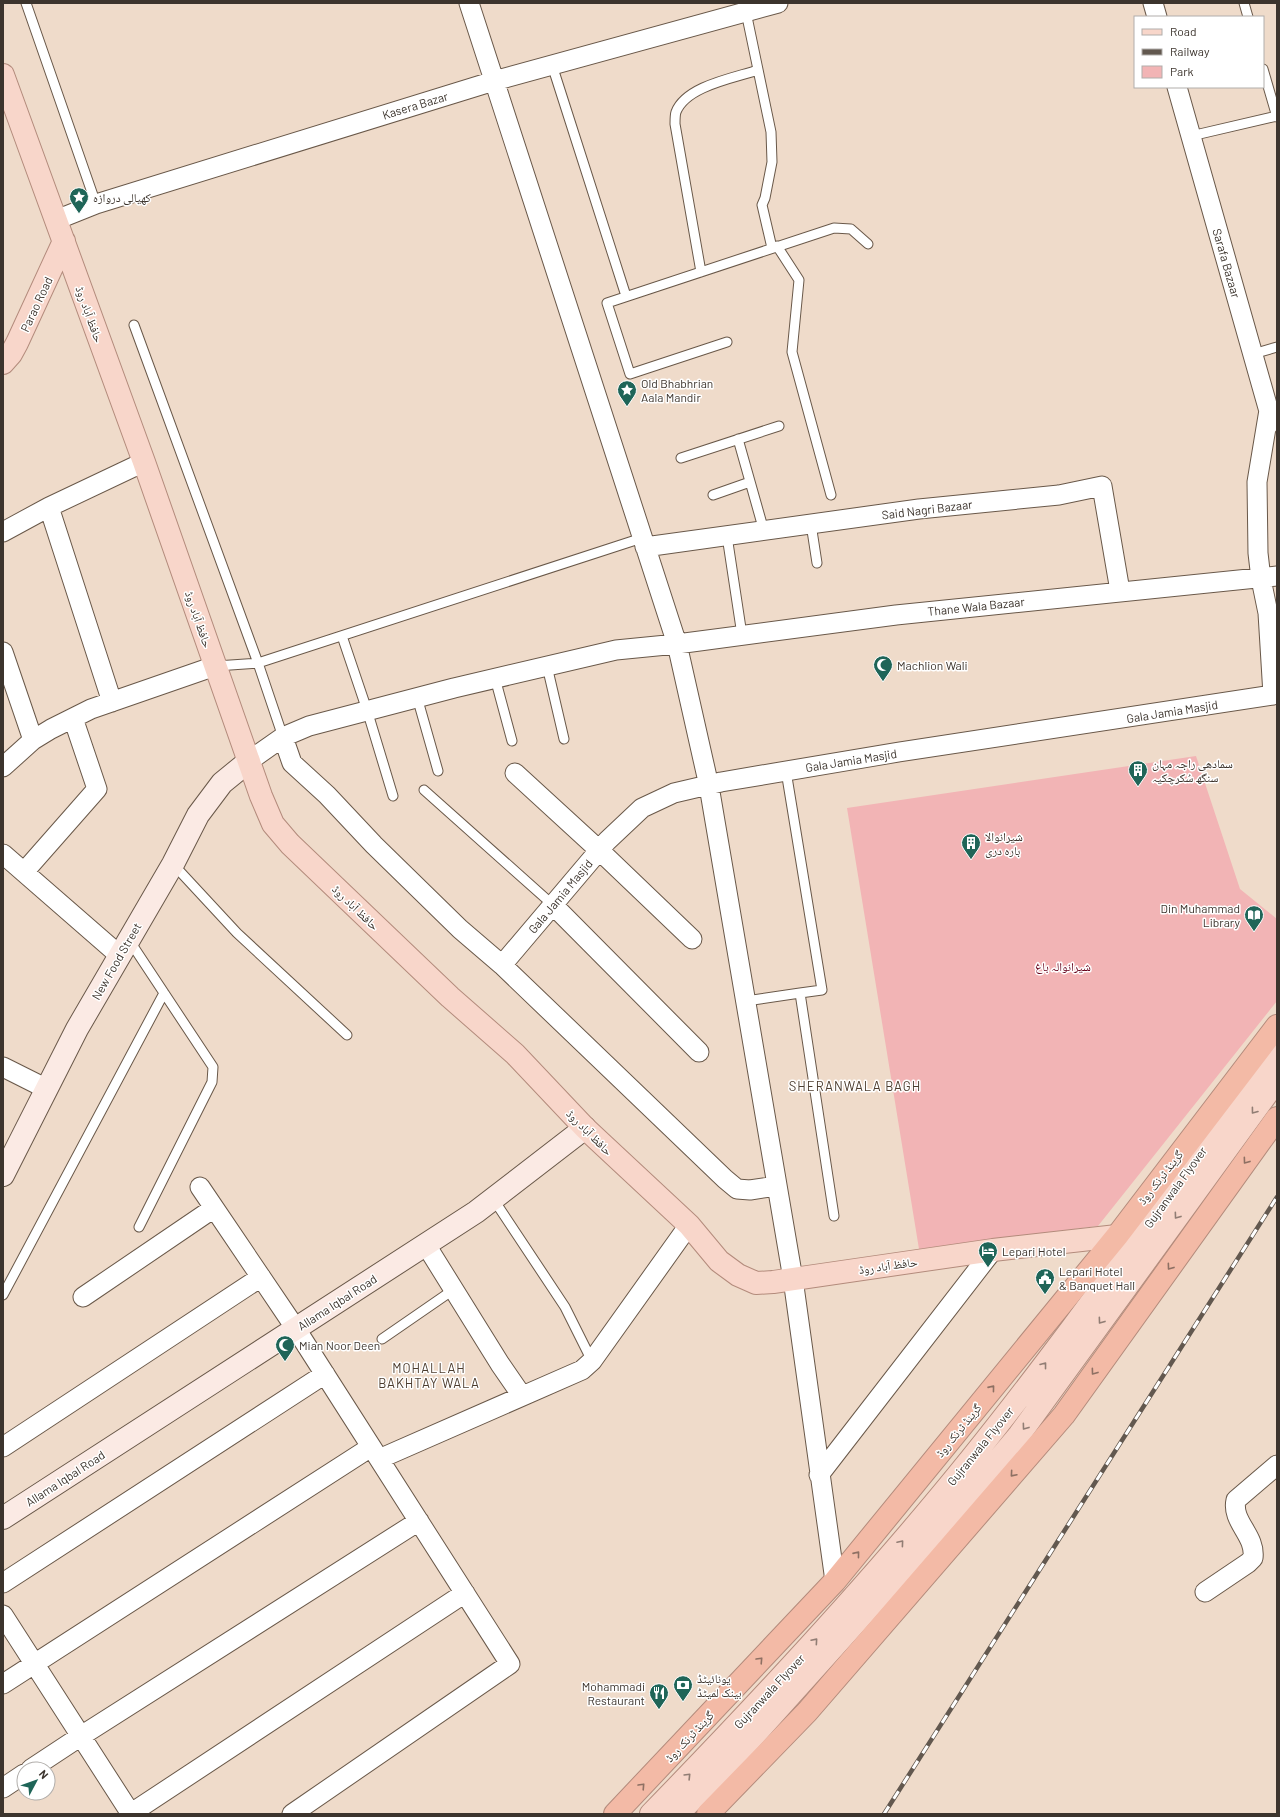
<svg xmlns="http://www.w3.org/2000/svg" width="1280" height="1817" font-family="Barlow,'Noto Naskh Arabic',sans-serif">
  <rect width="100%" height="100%" fill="#efdbca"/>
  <path fill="#f2b4b5" d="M 1196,756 L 1240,889 L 1277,919 L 1277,1001 L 1098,1226 L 919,1249 L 847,808 Z"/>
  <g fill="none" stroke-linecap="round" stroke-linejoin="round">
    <defs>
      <path id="lane" d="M 26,3 L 96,204
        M 1244,3 L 1248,17
        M 746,12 L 771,132 L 772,162 L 765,198 L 762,205 L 772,248
        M 552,65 L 626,296
        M 1263,69 L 1277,117
        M 1191,136 L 1277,116
        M 777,246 L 799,280 L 792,352 L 831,495
        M 701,272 L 675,124 C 675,120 675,115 676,112 C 686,86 734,78 758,70
        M 134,325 L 258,663 L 283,737
        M 727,342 L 630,374 L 607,303 L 834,228 L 851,229 L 868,244
        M 1253,354 L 1277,347
        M 738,439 L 764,531
        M 681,458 L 779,426
        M 713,495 L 750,482
        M 811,524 L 817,563
        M 727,536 L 742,635
        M 342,636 L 367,710 L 393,796
        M 216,666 L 258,663 L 642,538
        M 547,666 L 564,739
        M 495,678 L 512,741
        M 417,697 L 438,771
        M 786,771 L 822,990 L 800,993 L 834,1216
        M 424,790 L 553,905
        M 173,864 L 237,933 L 347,1035
        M 129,940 L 213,1067 L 212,1082 L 139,1227
        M 746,1001 L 800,993
        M 494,1200 L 565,1307 L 592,1361
        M 3,1295 L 164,993
        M 382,1339 L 453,1290"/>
      <path id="street" d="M 469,3 L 677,644 L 709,786 L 793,1279 L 835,1581
        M 1153,3 L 1157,17
        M 1177,87 L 1272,422
        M 56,220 L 96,204 L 494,81 L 778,3
        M 49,507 L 112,702
        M 3,532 L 49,507 L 144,462
        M 645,547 L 919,509 L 1059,495 L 1102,486 L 1120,591
        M 3,652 L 33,740
        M 283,737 L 292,763 L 327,795 L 374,845 L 460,929 L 502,965 L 725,1179 L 737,1189 L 750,1190 L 777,1186
        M 249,761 L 283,737 L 309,726 L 454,688 L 616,650 L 677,644 L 896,615 L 1277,576
        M 3,767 L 33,740 L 51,729 L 91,709 L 215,666
        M 515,773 L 599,850 L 692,939
        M 3,854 L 119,955
        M 24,872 L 97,789 L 73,718
        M 553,905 L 699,1052
        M 502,965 L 607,841 L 642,808 L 674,793 L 721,782 L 899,752 L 1273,695 L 1268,613 L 1261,579 L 1258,553 L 1257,482 L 1269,410
        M 3,1067 L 47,1089
        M 200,1187 L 296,1329 L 510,1664 L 292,1814
        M 426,1245 L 500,1364 L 522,1396
        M 83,1297 L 214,1208
        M 3,1447 L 261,1277
        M 379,1459 L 582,1370 L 592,1361 L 689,1225
        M 819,1475 L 993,1250
        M 3,1583 L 325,1374
        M 1205,1592 L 1248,1563 L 1253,1558 C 1256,1535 1231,1522 1236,1500 L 1277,1465
        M 3,1615 L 131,1814
        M 3,1684 L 371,1447
        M 31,1769 L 81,1736 L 419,1521
        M 3,1788 L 24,1774
        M 130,1814 L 465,1593"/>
      <path id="secondary" d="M 3,1175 L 77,1029 L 173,864 L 198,815 L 222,783 L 249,761
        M 3,1518 L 476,1212 L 585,1128"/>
      <path id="primary" d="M 3,75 L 144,462 L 261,796 L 273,824 L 290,844 L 450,997 L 515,1054 L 585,1128 L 689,1225 L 719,1261 L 738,1275 L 756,1283 L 773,1282 L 993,1250 L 1117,1236
        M 3,363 L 11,354 L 17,343 L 64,241
        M 651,1814 C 762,1700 870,1584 970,1460 C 1077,1327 1174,1187 1277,1050
        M 678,1814 L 740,1751 L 939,1530 L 1019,1435 L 1277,1080"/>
      <path id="highway" d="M 615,1814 L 835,1581 L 1117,1236 L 1277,1026
        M 708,1814 L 807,1712 L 1064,1415 L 1277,1118"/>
    </defs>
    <use href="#lane" stroke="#695849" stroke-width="11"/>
    <use href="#street" stroke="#695849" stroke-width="21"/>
    <use href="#secondary" stroke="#695849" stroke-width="24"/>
    <use href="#primary" stroke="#b38b7c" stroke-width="24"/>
    <use href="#highway" stroke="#b38b7c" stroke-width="24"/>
    <use href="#lane" stroke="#fff" stroke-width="9"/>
    <use href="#street" stroke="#fff" stroke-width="19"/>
    <use href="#secondary" stroke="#fbeae4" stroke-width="22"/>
    <use href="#primary" stroke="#f8d6ca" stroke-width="22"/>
    <use href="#highway" stroke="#f3baa6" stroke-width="22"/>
    <defs>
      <path id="rail" d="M 884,1814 L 1277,1197"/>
    </defs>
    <use href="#rail" stroke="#62584f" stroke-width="4.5"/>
    <use href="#rail" stroke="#fff" stroke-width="3" stroke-dasharray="9" stroke-linecap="butt"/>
  </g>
  <defs><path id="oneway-chevron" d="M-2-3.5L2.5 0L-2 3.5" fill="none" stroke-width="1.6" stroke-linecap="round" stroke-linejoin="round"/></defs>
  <g stroke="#917d74">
    <use href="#oneway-chevron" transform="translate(1254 1111) rotate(127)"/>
    <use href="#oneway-chevron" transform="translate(1177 1216) rotate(126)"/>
    <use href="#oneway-chevron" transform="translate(1101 1321) rotate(126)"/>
    <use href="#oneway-chevron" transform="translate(1044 1365) rotate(-52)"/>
    <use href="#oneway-chevron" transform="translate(1025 1427) rotate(126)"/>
    <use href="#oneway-chevron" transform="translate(901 1543) rotate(-50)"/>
    <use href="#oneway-chevron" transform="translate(815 1641) rotate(-49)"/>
    <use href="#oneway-chevron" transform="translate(688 1776) rotate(-46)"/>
  </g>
  <g stroke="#8e7063">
    <use href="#oneway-chevron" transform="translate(1246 1161) rotate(126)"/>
    <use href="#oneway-chevron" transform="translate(1170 1267) rotate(126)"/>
    <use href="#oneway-chevron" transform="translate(1094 1372) rotate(126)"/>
    <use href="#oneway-chevron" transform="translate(992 1388) rotate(-51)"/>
    <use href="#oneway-chevron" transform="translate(1013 1474) rotate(131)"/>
    <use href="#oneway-chevron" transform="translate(857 1554) rotate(-51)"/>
    <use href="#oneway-chevron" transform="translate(760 1660) rotate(-47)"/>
    <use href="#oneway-chevron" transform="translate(642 1786) rotate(-47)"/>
  </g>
  <defs>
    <symbol id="sight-pin" viewBox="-11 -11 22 30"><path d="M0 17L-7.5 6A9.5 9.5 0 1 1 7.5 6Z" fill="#1f6558" stroke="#fff"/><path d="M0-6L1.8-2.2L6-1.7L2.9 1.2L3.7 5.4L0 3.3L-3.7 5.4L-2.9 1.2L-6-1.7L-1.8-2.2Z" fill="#fff"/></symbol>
    <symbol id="mosque-pin" viewBox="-11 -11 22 30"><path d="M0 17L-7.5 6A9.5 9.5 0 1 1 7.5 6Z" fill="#1f6558" stroke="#fff"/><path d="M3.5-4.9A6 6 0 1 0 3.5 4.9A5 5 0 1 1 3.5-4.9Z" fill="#fff"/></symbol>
    <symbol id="building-pin" viewBox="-11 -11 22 30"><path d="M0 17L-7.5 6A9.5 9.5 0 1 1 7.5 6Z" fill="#1f6558" stroke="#fff"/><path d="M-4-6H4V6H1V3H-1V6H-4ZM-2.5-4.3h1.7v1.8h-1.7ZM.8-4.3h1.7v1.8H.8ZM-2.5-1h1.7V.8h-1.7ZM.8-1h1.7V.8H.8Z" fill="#fff"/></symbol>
    <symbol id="library-pin" viewBox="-11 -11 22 30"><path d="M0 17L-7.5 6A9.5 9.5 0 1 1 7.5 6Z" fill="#1f6558" stroke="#fff"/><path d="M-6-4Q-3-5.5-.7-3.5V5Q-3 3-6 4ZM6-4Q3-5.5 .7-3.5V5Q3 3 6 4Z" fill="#fff"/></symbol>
    <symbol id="hotel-pin" viewBox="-11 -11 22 30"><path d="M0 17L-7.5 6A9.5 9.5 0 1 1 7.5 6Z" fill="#1f6558" stroke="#fff"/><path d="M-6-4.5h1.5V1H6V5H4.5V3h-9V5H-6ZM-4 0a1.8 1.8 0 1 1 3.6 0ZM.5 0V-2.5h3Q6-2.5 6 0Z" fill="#fff"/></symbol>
    <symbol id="civic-pin" viewBox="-11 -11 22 30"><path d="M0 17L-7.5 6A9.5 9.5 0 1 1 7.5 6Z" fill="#1f6558" stroke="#fff"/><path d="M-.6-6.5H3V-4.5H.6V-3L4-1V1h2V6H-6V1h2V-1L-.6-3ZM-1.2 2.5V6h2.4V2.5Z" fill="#fff"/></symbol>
    <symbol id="bank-pin" viewBox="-11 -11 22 30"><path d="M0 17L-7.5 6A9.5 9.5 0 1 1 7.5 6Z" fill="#1f6558" stroke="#fff"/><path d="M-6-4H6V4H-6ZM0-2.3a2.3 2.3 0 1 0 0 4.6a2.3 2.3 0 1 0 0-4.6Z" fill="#fff"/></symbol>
    <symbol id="restaurant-pin" viewBox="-11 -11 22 30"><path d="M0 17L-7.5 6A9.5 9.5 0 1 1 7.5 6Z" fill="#1f6558" stroke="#fff"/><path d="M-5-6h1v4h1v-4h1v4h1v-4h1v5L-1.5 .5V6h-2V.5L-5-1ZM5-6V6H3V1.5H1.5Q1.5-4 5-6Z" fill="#fff"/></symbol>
  </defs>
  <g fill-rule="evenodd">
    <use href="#sight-pin" x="68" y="186" width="22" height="30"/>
    <use href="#sight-pin" x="616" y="379" width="22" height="30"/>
    <use href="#mosque-pin" x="872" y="654" width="22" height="30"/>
    <use href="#building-pin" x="1127" y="759" width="22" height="30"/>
    <use href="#building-pin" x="960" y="832" width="22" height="30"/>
    <use href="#library-pin" x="1243" y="904" width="22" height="30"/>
    <use href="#hotel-pin" x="977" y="1240" width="22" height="30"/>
    <use href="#civic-pin" x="1034" y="1267" width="22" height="30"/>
    <use href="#mosque-pin" x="274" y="1334" width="22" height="30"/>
    <use href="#bank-pin" x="672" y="1674" width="22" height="30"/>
    <use href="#restaurant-pin" x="648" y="1682" width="22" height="30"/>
  </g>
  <g text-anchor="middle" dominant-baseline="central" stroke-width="3" stroke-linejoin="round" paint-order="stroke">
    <g font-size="12" fill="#3c342d" stroke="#fff">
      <text transform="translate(415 105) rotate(-17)">Kasera Bazar</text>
      <text transform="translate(1227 263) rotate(74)">Sarafa Bazaar</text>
      <text transform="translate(36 304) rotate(-65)">Parao Road</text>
      <text transform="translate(90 314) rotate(70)">حافظ آباد روڈ</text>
      <text transform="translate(927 509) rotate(-7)">Said Nagri Bazaar</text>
      <text transform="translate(976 606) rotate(-6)">Thane Wala Bazaar</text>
      <text transform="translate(199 619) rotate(71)">حافظ آباد روڈ</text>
      <text transform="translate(1172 711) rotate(-9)">Gala Jamia Masjid</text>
      <text transform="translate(851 760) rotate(-9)">Gala Jamia Masjid</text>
      <text transform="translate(560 896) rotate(-50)">Gala Jamia Masjid</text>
      <text transform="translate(356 907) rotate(44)">حافظ آباد روڈ</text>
      <text transform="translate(116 961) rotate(-60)">New Food Street</text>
      <text transform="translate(590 1132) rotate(45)">حافظ آباد روڈ</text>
      <text transform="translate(1160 1177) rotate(-52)">گرینڈ ٹرنک روڈ</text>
      <text transform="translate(1175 1187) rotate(-54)">Gujranwala Flyover</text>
      <text transform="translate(888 1265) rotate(-8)">حافظ آباد روڈ</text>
      <text transform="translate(337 1302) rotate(-33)">Allama Iqbal Road</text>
      <text transform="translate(958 1430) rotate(-51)">گرینڈ ٹرنک روڈ</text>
      <text transform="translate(980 1446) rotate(-51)">Gujranwala Flyover</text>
      <text transform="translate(65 1478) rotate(-33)">Allama Iqbal Road</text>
      <text transform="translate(769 1691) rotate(-47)">Gujranwala Flyover</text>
      <text transform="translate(689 1736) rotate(-47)">گرینڈ ٹرنک روڈ</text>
    </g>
    <g font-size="12" fill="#3c342d" stroke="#fff" text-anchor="start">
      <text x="93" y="197">کھیالی دروازہ</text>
      <text x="641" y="383">Old Bhabhrian<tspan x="641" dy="14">Aala Mandir</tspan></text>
      <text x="897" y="665">Machlion Wali</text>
      <text x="1152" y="763">سمادھی راجہ مہان<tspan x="1152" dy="14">سنگھ سُکرچکیہ</tspan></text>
      <text x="985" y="836">شیرانوالا<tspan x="985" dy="14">بارہ دری</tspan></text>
      <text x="1240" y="908" text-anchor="end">Din Muhammad<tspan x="1240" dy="14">Library</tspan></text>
      <text x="1002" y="1251">Lepari Hotel</text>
      <text x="1059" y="1271">Lepari Hotel<tspan x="1059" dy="14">&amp; Banquet Hall</tspan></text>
      <text x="299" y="1345">Mian Noor Deen</text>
      <text x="697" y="1678">یونائیٹڈ<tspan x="697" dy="14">بینک لمیٹڈ</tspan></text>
      <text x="645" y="1686" text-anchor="end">Mohammadi<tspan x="645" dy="14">Restaurant</tspan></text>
    </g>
    <g font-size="12" fill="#65011a" stroke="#fff">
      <text x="1063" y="966">شیرانوالہ باغ</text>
    </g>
    <g font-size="13" letter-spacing="1" fill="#4c3c2e" stroke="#fff">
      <text x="855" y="1086">SHERANWALA BAGH</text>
      <text x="429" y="1368">MOHALLAH<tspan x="429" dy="15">BAKHTAY WALA</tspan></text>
    </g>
  </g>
  <rect width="1280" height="1817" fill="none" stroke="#3c342d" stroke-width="8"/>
  <rect x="1134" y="16" width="130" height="72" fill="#ffffff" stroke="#b1aeab"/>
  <rect x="1142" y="29" width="20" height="6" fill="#f8d6ca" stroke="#b1aeab"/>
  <text x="1170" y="36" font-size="12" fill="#3c342d">Road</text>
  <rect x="1142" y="49" width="20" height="6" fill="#62584f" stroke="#b1aeab"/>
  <text x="1170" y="56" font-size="12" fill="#3c342d">Railway</text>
  <rect x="1142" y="66" width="20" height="12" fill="#f2b4b5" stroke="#b1aeab"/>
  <text x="1170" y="76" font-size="12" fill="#3c342d">Park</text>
  <g transform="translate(36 1781) rotate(49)"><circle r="19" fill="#ffffff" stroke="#b1aeab"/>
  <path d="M0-3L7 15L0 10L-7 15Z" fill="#1f6558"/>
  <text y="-6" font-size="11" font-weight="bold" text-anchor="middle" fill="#3c342d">N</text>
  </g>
</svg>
